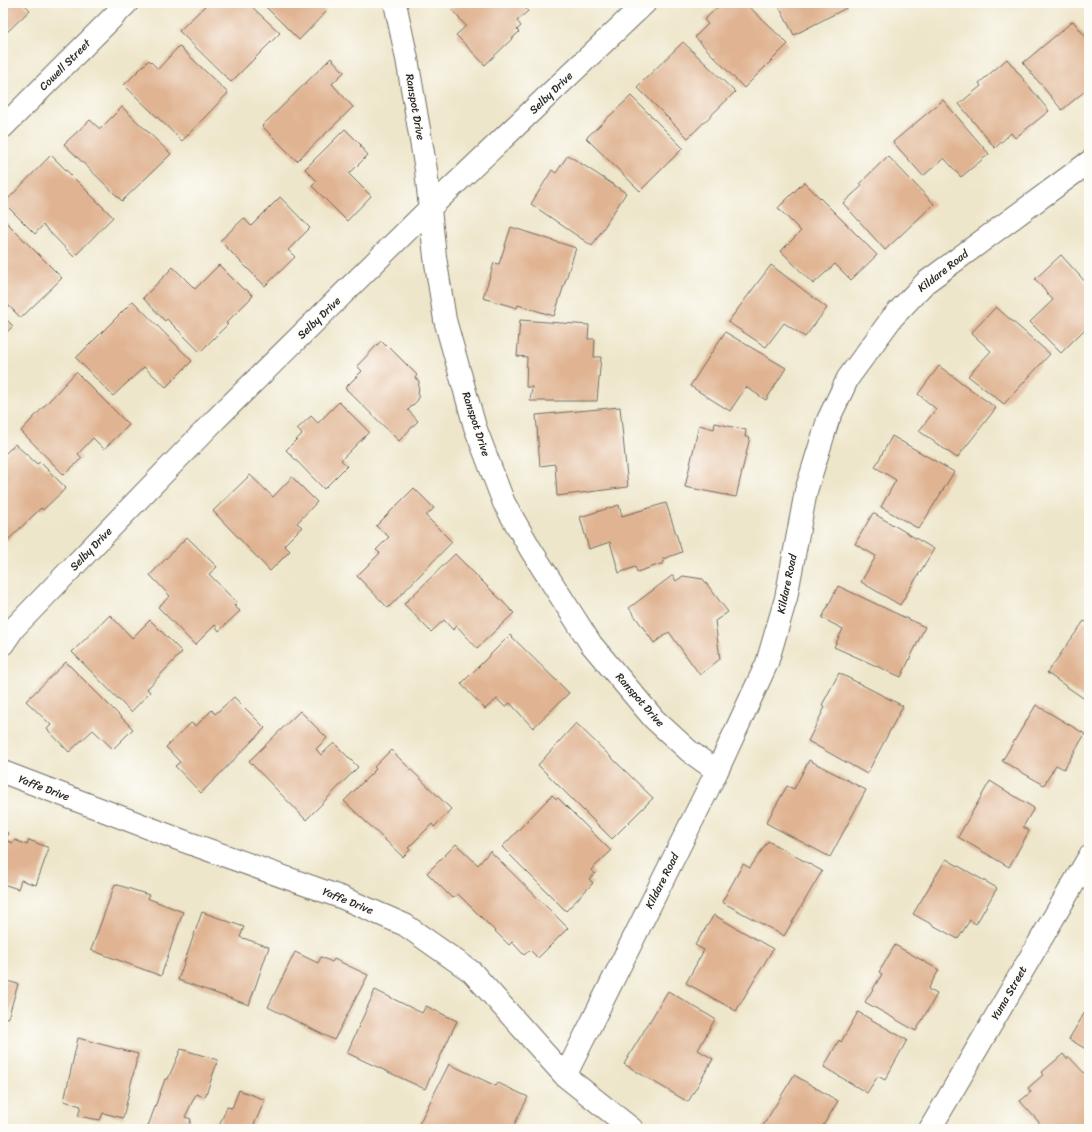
<svg xmlns="http://www.w3.org/2000/svg" width="1092" height="1132" font-family="Sriracha,sans-serif">
  <rect width="100%" height="100%" fill="#fdfcf7"/>
  <filter id="ink" filterUnits="userSpaceOnUse"><feTurbulence type="fractalNoise" baseFrequency=".025" numOctaves="2"/><feDisplacementMap in="SourceGraphic" scale="8" xChannelSelector="R" yChannelSelector="G"/><feConvolveMatrix kernelMatrix="1 2 1 2 8 2 1 2 1" color-interpolation-filters="sRGB"/></filter>
  <filter id="wash" filterUnits="userSpaceOnUse"><feTurbulence type="fractalNoise" baseFrequency=".012" numOctaves="4" result="noise"/><feDisplacementMap in="SourceGraphic" scale="16" xChannelSelector="R" yChannelSelector="G"/><feGaussianBlur stdDeviation="0.9" result="paint"/><feColorMatrix in="noise" values="0 0 0 0 0 0 0 0 0 0 0 0 0 0 0 0 0 1.4 0 .05"/><feComposite in="paint" operator="in"/></filter>
  <g filter="url(#wash)">
    <rect width="100%" height="100%" fill="#eee6ca"/>
    <g id="blocks">
      <path fill="#e0b492" d="M 3,3 L 23,3 L 30,10 L 3,36 Z
        M 208,3 L 248,3 L 280,33 L 231,82 L 179,31 Z
        M 262,3 L 317,3 L 326,12 L 299,40 Z
        M 456,3 L 521,3 L 528,11 L 517,21 L 521,26 L 517,30 L 519,32 L 485,65 L 456,35 L 466,26 L 451,9 Z
        M 722,3 L 745,3 L 788,44 L 744,88 L 695,37 L 708,24 L 704,20 Z
        M 777,3 L 846,3 L 848,7 L 794,35 Z
        M 1073,21 L 1089,41 L 1089,96 L 1085,91 L 1062,110 L 1023,63 Z
        M 683,42 L 735,92 L 688,138 L 637,87 Z
        M 179,46 L 228,93 L 182,141 L 124,85 L 149,60 L 158,69 Z
        M 331,58 L 344,72 L 332,84 L 353,107 L 297,161 L 262,126 Z
        M 1007,59 L 1049,111 L 1015,138 L 1011,133 L 995,148 L 959,104 L 981,86 L 979,83 Z
        M 631,96 L 683,148 L 640,191 L 586,138 Z
        M 943,100 L 989,154 L 961,177 L 944,158 L 923,176 L 893,142 Z
        M 122,107 L 171,154 L 122,201 L 64,144 L 90,120 L 100,129 Z
        M 345,129 L 361,145 L 360,146 L 368,155 L 349,174 L 371,196 L 347,221 L 312,186 L 317,181 L 305,169 Z
        M 51,155 L 113,217 L 74,257 L 43,225 L 35,234 L 4,203 Z
        M 568,155 L 626,193 L 592,246 L 531,204 L 552,170 L 556,173 Z
        M 888,156 L 934,204 L 885,250 L 843,203 L 862,186 L 860,183 Z
        M 804,182 L 877,255 L 851,280 L 835,264 L 813,284 L 781,251 L 801,231 L 778,208 Z
        M 280,197 L 310,228 L 288,250 L 295,257 L 265,286 L 220,241 L 244,218 L 251,226 Z
        M 3,219 L 62,278 L 21,318 L 3,300 Z
        M 511,227 L 576,248 L 554,316 L 518,305 L 517,308 L 483,298 L 494,263 L 499,264 Z
        M 1061,255 L 1089,286 L 1089,325 L 1061,353 L 1030,322 L 1053,300 L 1035,279 Z
        M 219,265 L 244,290 L 246,289 L 253,296 L 226,323 L 228,324 L 200,352 L 167,319 L 165,321 L 143,298 L 173,267 L 195,289 Z
        M 771,265 L 827,308 L 805,337 L 784,323 L 766,347 L 728,322 Z
        M 133,301 L 192,361 L 166,387 L 144,367 L 113,396 L 76,358 Z
        M 996,307 L 1050,354 L 1004,404 L 968,376 L 991,351 L 971,333 Z
        M 3,316 L 13,326 L 3,336 Z
        M 520,320 L 589,325 L 588,339 L 595,339 L 594,357 L 601,357 L 597,401 L 530,401 L 532,387 L 526,387 L 527,357 L 517,356 Z
        M 725,332 L 786,368 L 766,400 L 746,387 L 730,411 L 690,386 Z
        M 381,341 L 386,346 L 387,345 L 417,375 L 415,378 L 419,381 L 418,400 L 408,410 L 418,421 L 399,441 L 345,388 L 362,371 L 357,366 Z
        M 939,366 L 996,408 L 957,458 L 919,431 L 936,409 L 918,394 Z
        M 76,372 L 129,425 L 104,449 L 93,438 L 78,454 L 82,458 L 64,475 L 21,431 Z
        M 339,402 L 369,432 L 341,460 L 347,466 L 324,489 L 286,450 L 302,434 L 297,429 L 311,416 L 318,423 Z
        M 620,407 L 628,487 L 557,496 L 555,464 L 540,466 L 536,415 Z
        M 715,423 L 746,430 L 745,437 L 750,437 L 736,497 L 685,487 L 699,425 L 714,429 Z
        M 892,436 L 954,472 L 919,529 L 881,507 L 896,480 L 875,467 Z
        M 15,444 L 37,464 L 40,462 L 66,488 L 43,510 L 41,508 L 7,541 L 3,537 L 3,456 Z
        M 250,475 L 273,497 L 292,477 L 317,502 L 297,523 L 302,527 L 284,545 L 290,551 L 270,571 L 213,511 Z
        M 414,488 L 434,508 L 426,516 L 452,542 L 388,608 L 357,576 L 380,553 L 376,550 L 389,537 L 376,526 Z
        M 666,503 L 682,552 L 663,559 L 664,563 L 637,572 L 635,567 L 619,573 L 610,542 L 589,549 L 580,517 L 619,505 L 622,516 Z
        M 873,513 L 934,549 L 900,605 L 861,582 L 876,556 L 855,544 Z
        M 187,537 L 217,567 L 209,574 L 237,603 L 234,606 L 240,611 L 219,631 L 215,625 L 195,645 L 158,607 L 170,596 L 150,575 Z
        M 455,554 L 514,613 L 477,648 L 457,626 L 453,630 L 444,620 L 431,632 L 404,604 Z
        M 673,575 L 676,581 L 683,576 L 703,579 L 728,612 L 715,621 L 720,659 L 700,675 L 669,632 L 654,643 L 629,608 Z
        M 838,586 L 925,627 L 901,677 L 834,647 L 843,629 L 822,618 Z
        M 110,615 L 132,638 L 150,620 L 182,652 L 147,689 L 150,692 L 131,712 L 72,652 Z
        M 1084,621 L 1089,624 L 1089,702 L 1047,673 Z
        M 510,635 L 569,693 L 533,728 L 510,703 L 505,707 L 497,699 L 485,709 L 461,684 Z
        M 66,662 L 133,729 L 113,749 L 93,730 L 69,752 L 47,729 L 51,725 L 26,701 Z
        M 839,673 L 903,706 L 867,774 L 808,741 L 825,707 L 822,705 Z
        M 234,697 L 265,728 L 201,793 L 175,766 L 180,762 L 166,747 L 191,723 L 196,726 L 212,710 L 215,714 Z
        M 1036,705 L 1085,734 L 1064,769 L 1056,765 L 1044,785 L 1002,761 Z
        M 300,711 L 327,738 L 316,749 L 321,755 L 334,743 L 358,767 L 306,820 L 249,761 Z
        M 576,723 L 653,798 L 612,839 L 538,765 Z
        M 391,750 L 451,809 L 434,827 L 432,824 L 408,848 L 410,850 L 403,857 L 344,801 L 376,769 L 374,767 Z
        M 809,760 L 866,790 L 830,857 L 766,823 L 787,786 L 794,789 Z
        M 990,781 L 1034,808 L 1023,827 L 1029,831 L 1009,867 L 958,837 Z
        M 552,795 L 556,799 L 558,798 L 611,851 L 591,870 L 595,874 L 589,879 L 593,883 L 566,911 L 502,847 Z
        M 3,831 L 8,833 L 5,840 L 13,843 L 15,840 L 27,845 L 29,840 L 49,848 L 36,885 L 21,880 L 18,889 L 3,884 Z
        M 768,841 L 822,871 L 784,936 L 722,902 L 743,864 L 750,868 Z
        M 456,844 L 478,865 L 490,851 L 568,928 L 538,958 L 530,950 L 524,955 L 512,942 L 509,945 L 458,894 L 452,898 L 427,873 Z
        M 946,859 L 997,888 L 976,924 L 970,920 L 958,939 L 913,914 Z
        M 115,884 L 149,895 L 147,898 L 183,912 L 161,976 L 91,950 Z
        M 202,912 L 244,927 L 240,937 L 269,947 L 249,1005 L 178,980 Z
        M 714,915 L 773,949 L 736,1011 L 686,983 L 704,950 L 695,945 Z
        M 895,945 L 939,970 L 928,989 L 937,994 L 916,1031 L 865,1002 L 882,974 L 879,972 Z
        M 295,952 L 318,963 L 321,957 L 332,962 L 334,959 L 368,975 L 334,1040 L 268,1007 Z
        M 3,980 L 18,984 L 8,1018 L 3,1017 Z
        M 375,990 L 422,1013 L 426,1006 L 457,1021 L 425,1089 L 347,1053 Z
        M 668,991 L 715,1019 L 698,1050 L 713,1059 L 688,1102 L 624,1064 Z
        M 858,1012 L 907,1040 L 885,1080 L 878,1076 L 867,1093 L 824,1067 L 839,1040 L 841,1042 Z
        M 1085,1012 L 1089,1014 L 1089,1051 L 1069,1039 Z
        M 78,1038 L 138,1054 L 123,1118 L 103,1113 L 100,1120 L 78,1116 L 81,1106 L 64,1101 Z
        M 181,1049 L 218,1060 L 205,1097 L 196,1094 L 185,1117 L 191,1119 L 188,1129 L 147,1129 L 165,1079 L 168,1079 Z
        M 1063,1054 L 1067,1059 L 1069,1057 L 1089,1078 L 1089,1124 L 1083,1129 L 1076,1129 L 1075,1127 L 1073,1129 L 1045,1129 L 1020,1101 L 1031,1092 L 1028,1088 L 1043,1075 L 1041,1073 Z
        M 3,1060 L 7,1061 L 3,1073 Z
        M 449,1064 L 496,1086 L 498,1083 L 528,1097 L 512,1129 L 429,1129 L 419,1124 Z
        M 794,1075 L 838,1101 L 821,1129 L 761,1129 Z
        M 239,1090 L 265,1100 L 252,1129 L 214,1129 L 215,1125 L 219,1126 L 227,1107 L 232,1108 Z
        M 1021,1125 L 1025,1129 L 1016,1129 Z"/>
    </g>
  </g>
  <g filter="url(#ink)">
    <use href="#blocks" fill-opacity="0" stroke="#6f6c63" stroke-width="1"/>
    <g fill="none" stroke-linecap="round" stroke-linejoin="round">
      <defs>
        <path id="street" d="M 395,3 L 407,59 L 426,170 L 435,257 L 445,320 L 475,427 L 504,503 L 531,550 L 591,644 L 654,719 L 689,751 L 717,771
          M 3,127 L 127,3
          M 3,644 L 14,628 L 216,419 L 430,208 L 645,3
          M 3,772 L 178,839 L 343,898 L 405,925 L 472,972 L 565,1076 L 632,1129
          M 565,1076 L 717,771 L 767,663 L 786,598 L 806,491 L 828,420 L 848,378 L 892,318 L 925,283 L 1089,162
          M 930,1129 L 1089,857"/>
      </defs>
      <use href="#street" stroke="#6f6c63" stroke-width="24"/>
      <use href="#street" stroke="#fff" stroke-width="22"/>
    </g>
  </g>
  <g text-anchor="middle" dominant-baseline="central" stroke-width="3" stroke-linejoin="round" paint-order="stroke">
    <g font-size="11" fill="#2b2b2b" stroke="#fdfcf7">
      <text transform="translate(65 65) rotate(-45)">Cowell Street</text>
      <text transform="translate(551 93) rotate(-44)">Selby Drive</text>
      <text transform="translate(415 107) rotate(80)">Ranspot Drive</text>
      <text transform="translate(943 271) rotate(-38)">Kildare Road</text>
      <text transform="translate(319 318) rotate(-44)">Selby Drive</text>
      <text transform="translate(476 424) rotate(72)">Ranspot Drive</text>
      <text transform="translate(91 549) rotate(-46)">Selby Drive</text>
      <text transform="translate(787 584) rotate(-78)">Kildare Road</text>
      <text transform="translate(640 700) rotate(49)">Ranspot Drive</text>
      <text transform="translate(44 788) rotate(21)">Yaffe Drive</text>
      <text transform="translate(662 881) rotate(-63)">Kildare Road</text>
      <text transform="translate(348 901) rotate(22)">Yaffe Drive</text>
      <text transform="translate(1009 993) rotate(-60)">Yuma Street</text>
    </g>
  </g>
  <rect width="1092" height="1132" fill="none" stroke="#fdfcf7" stroke-width="16"/>
</svg>
